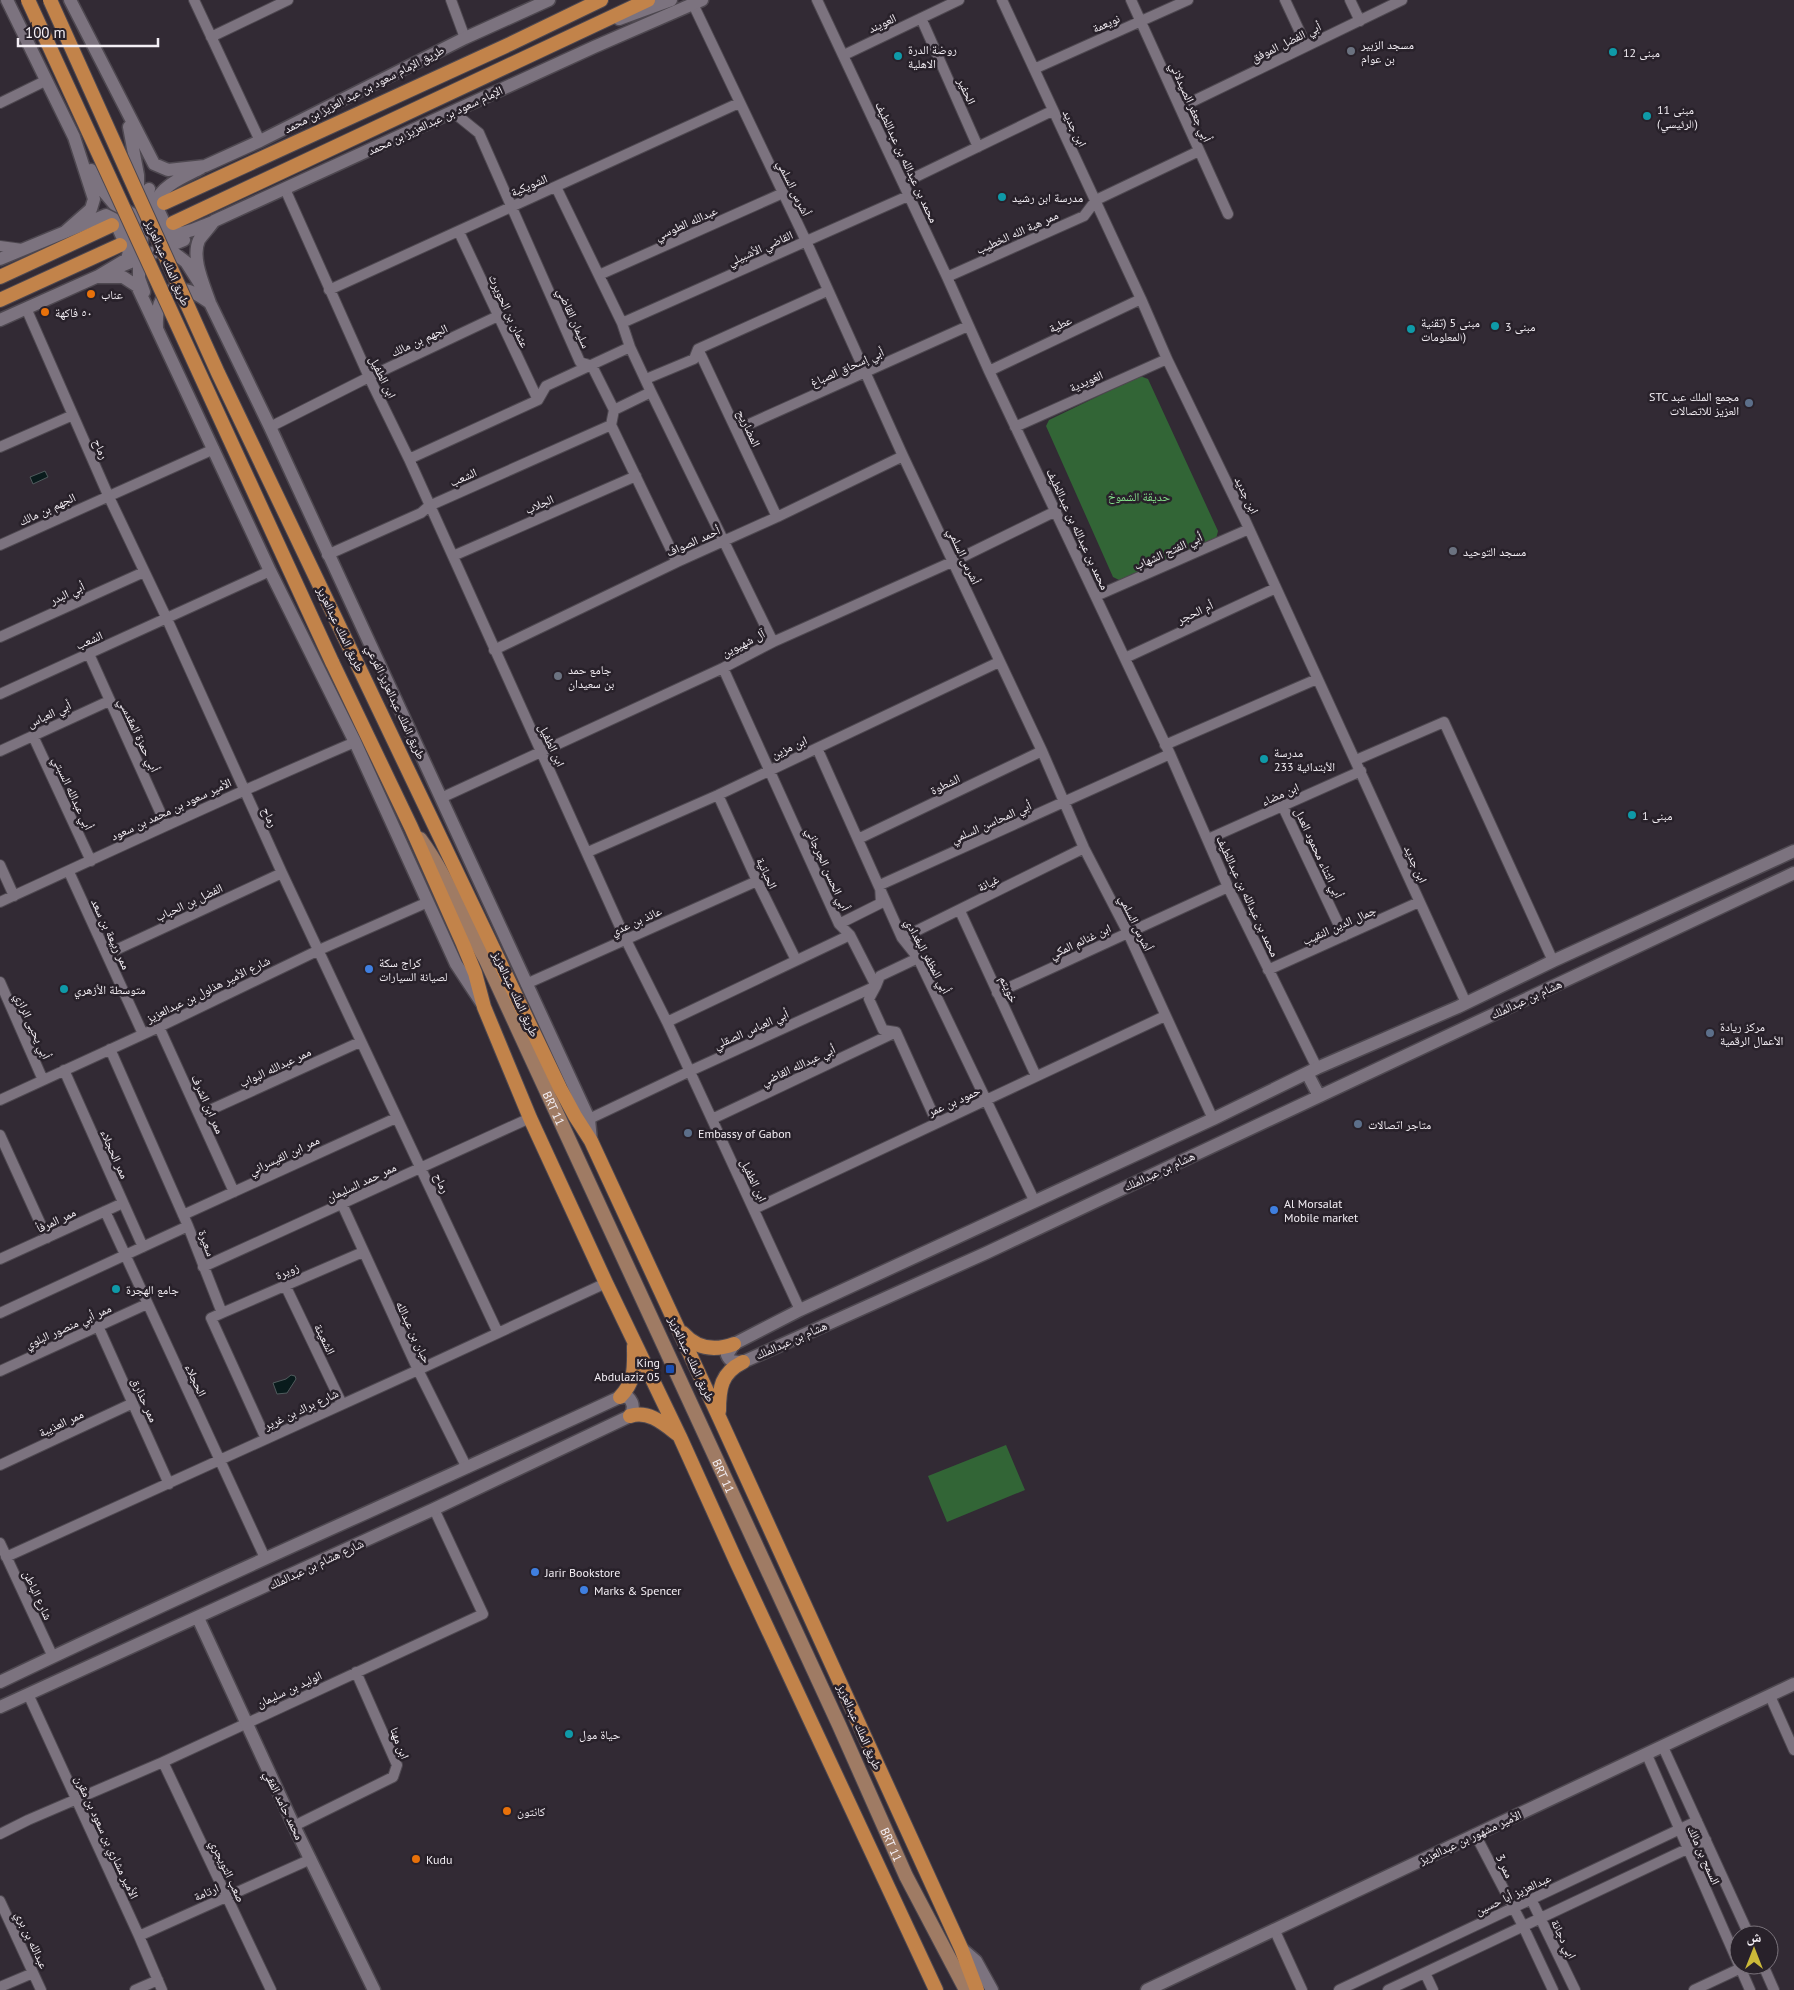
<svg xmlns="http://www.w3.org/2000/svg" width="1794" height="1990" font-family="'PT Sans','Noto Naskh Arabic',sans-serif">
  <rect width="100%" height="100%" fill="#322a34"/>
  <path fill="#326536" d="M 1140,376 L 1148,379 L 1218,531 L 1216,539 L 1121,581 L 1113,577 L 1046,426 L 1049,420 Z
    M 1006,1445 L 1025,1490 L 947,1522 L 928,1476 Z"/>
  <path fill="#091b1c" stroke="#505b5d" d="M 45,471 L 48,477 L 33,484 L 30,477 Z
    M 291,1375 L 295,1376 L 296,1379 L 287,1393 L 277,1394 L 273,1383 L 286,1379 Z"/>
  <g fill="none" stroke-linecap="round" stroke-linejoin="round">
    <defs>
      <path id="minor" d="M 194,0 L 260,141
        M 451,0 L 465,38
        M 817,0 L 947,277 L 989,371 L 1170,754 L 1228,887 L 1317,1068
        M 1002,0 L 1141,299 L 1167,359 L 1245,520 L 1466,1003
        M 1131,0 L 1228,214
        M 1285,0 L 1306,45
        M 1350,0 L 1360,21
        M 693,4 L 806,241 L 903,456 L 1042,751 L 1084,848 L 1128,933 L 1213,1119
        M 921,18 L 978,147
        M 211,37 L 288,0
        M 844,55 L 959,0
        M 1034,69 L 1188,0
        M 0,103 L 45,81
        M 1181,107 L 1402,0
        M 453,112 L 479,133 L 580,362 L 592,366 L 614,410 L 611,425 L 677,562
        M 903,183 L 1052,111
        M 556,187 L 622,323 L 630,347 L 651,392 L 773,642
        M 285,189 L 369,377 L 409,459 L 626,940 L 667,1022 L 800,1310
        M 459,232 L 538,400
        M 0,246 L 22,249
        M 599,275 L 783,193
        M 947,277 L 1084,216 L 1096,200 L 1199,151
        M 329,290 L 739,103
        M 26,308 L 108,495 L 167,619 L 282,873 L 498,1333
        M 622,323 L 908,196
        M 698,349 L 777,517
        M 989,371 L 1141,299
        M 646,379 L 694,359 L 698,349 L 827,291
        M 614,410 L 651,392
        M 270,427 L 369,377 L 498,316
        M 1015,427 L 1167,359
        M 736,430 L 968,326
        M 0,447 L 73,415
        M 409,459 L 538,400 L 546,386 L 630,347
        M 0,545 L 214,449
        M 327,555 L 421,513 L 429,506 L 611,425
        M 453,556 L 636,476
        M 1096,596 L 1249,529
        M 0,637 L 144,572
        M 494,650 L 677,562 L 777,517 L 903,456
        M 89,654 L 166,825
        M 1125,658 L 1276,588
        M 723,668 L 839,924 L 850,935 L 876,986 L 869,999 L 883,1030 L 896,1032 L 937,1123
        M 0,694 L 270,571
        M 33,736 L 91,861
        M 1165,745 L 1317,679
        M 817,748 L 902,938 L 918,958 L 1034,1200
        M 0,751 L 109,701
        M 1356,760 L 1444,722 L 1553,961
        M 718,795 L 757,881 L 796,960
        M 441,798 L 723,668 L 773,642 L 954,561 L 1056,511
        M 1283,807 L 1344,936
        M 858,839 L 1042,751
        M 1208,839 L 1361,771
        M 588,852 L 718,795 L 999,662
        M 0,865 L 14,896
        M 69,872 L 143,1034
        M 0,902 C 118,848 235,793 355,742
        M 960,911 L 1036,1076
        M 839,924 L 881,903 L 880,885 L 1170,754
        M 902,938 L 1084,848
        M 107,954 L 282,873
        M 1268,970 L 1419,902
        M 0,982 L 43,1080
        M 526,984 L 757,881
        M 997,993 L 1228,887
        M 667,1022 L 850,935
        M 159,1027 L 234,1192
        M 110,1049 L 188,1226 L 222,1313 L 211,1318 L 266,1439
        M 64,1070 L 143,1247
        M 0,1100 L 159,1027 L 319,950 L 428,902
        M 199,1115 L 360,1042
        M 589,1119 L 690,1071 L 876,986 L 880,976 L 918,958
        M 712,1119 L 896,1032
        M 0,1135 L 47,1238
        M 342,1204 L 418,1370 L 467,1468
        M 754,1209 L 1165,1016
        M 105,1211 L 265,1558
        M 183,1215 L 396,1118
        M 0,1259 L 123,1203
        M 203,1267 L 530,1118
        M 285,1285 L 342,1404
        M 0,1313 L 188,1226
        M 222,1313 L 363,1252
        M 98,1326 L 169,1484
        M 0,1371 L 147,1304
        M 0,1465 L 133,1403
        M 0,1543 L 53,1657
        M 6,1557 L 418,1370 L 606,1283
        M 28,1694 L 139,1936 L 162,1990
        M 1770,1696 L 1794,1750
        M 1663,1747 L 1749,1935
        M 1647,1755 L 1750,1990
        M 163,1762 L 271,1990
        M 294,1826 L 393,1777 L 397,1765 L 356,1672
        M 0,1834 L 28,1820 L 163,1762 L 483,1614 L 434,1509
        M 1475,1834 L 1523,1926 L 1553,1990
        M 1531,1899 L 1575,1990
        M 0,1901 L 41,1990
        M 1274,1929 L 1302,1990
        M 139,1936 L 311,1859
        M 1763,1965 L 1774,1990
        M 1425,1973 L 1433,1990
        M 0,1987 L 33,1973
        M 135,1990 L 158,1980
        M 1339,1990 L 1697,1821
        M 1388,1990 L 1706,1840
        M 1694,1990 L 1741,1968"/>
      <path id="tertiary" d="M 7,0 L 74,137 L 94,199 L 91,209 L 66,231
        M 70,0 L 154,164 L 168,170 L 205,166 L 260,141 L 465,38 L 549,0
        M 619,19 L 671,0
        M 129,127 L 138,175 L 138,194
        M 201,168 C 184,177 162,185 155,203 L 168,231 C 183,237 198,227 213,222
        M 91,170 L 98,185 L 114,204 L 140,218 L 171,240 L 182,240
        M 161,243 L 186,262 L 200,284
        M 0,259 L 106,215 L 114,219 L 129,252 L 127,259 L 97,277
        M 121,266 L 184,240
        M 97,277 L 123,277 L 137,286 L 270,571 L 355,742 L 456,964 L 481,1002
        M 144,292 L 139,278 L 139,266 L 144,221 L 144,198 L 149,189
        M 0,320 L 103,274
        M 157,327 C 156,308 161,285 185,290 C 194,291 203,298 210,303
        M 1794,851 L 1553,961 L 1458,1007 L 1317,1068 L 1213,1119 L 800,1310 L 734,1344 L 727,1355 C 730,1363 736,1362 743,1362 L 986,1253 L 1794,873
        M 1307,1073 L 1319,1096
        M 591,1141 L 589,1119 L 270,427 L 210,303 C 204,285 191,258 199,240 C 203,234 210,227 214,221 L 594,47 L 702,0
        M 198,1618 L 294,1826 L 374,1990
        M 0,1682 C 205,1583 414,1493 620,1397 L 628,1397 C 634,1403 634,1409 630,1416 L 434,1509 L 0,1707
        M 961,1948 L 976,1961 L 992,1990
        M 1147,1990 L 1794,1684"/>
      <g id="secondary">
        <path id="s1" d="M 420,839 C 448,877 463,920 486,960 L 839,1725 L 906,1876 L 966,1990"/>
      </g>
      <path id="primary" d="M 164,203 L 510,44 L 601,0
        M 173,223 L 648,0
        M 0,277 L 112,225
        M 0,300 L 120,245
        M 352,653 L 560,1088 L 575,1116 L 591,1141 L 719,1417 L 961,1948 L 977,1990
        M 332,662 L 411,827 L 463,944 L 475,973 L 484,1007 L 530,1118 L 606,1283 L 680,1437 L 736,1561 L 936,1990
        M 683,1333 C 697,1349 715,1351 734,1344
        M 620,1397 C 636,1380 634,1368 634,1346
        M 719,1411 C 719,1388 721,1373 743,1362
        M 630,1416 C 648,1410 663,1423 677,1434"/>
    </defs>
    <use href="#minor" stroke="#4e4850" stroke-width="12"/>
    <use href="#tertiary" stroke="#4e4850" stroke-width="15"/>
    <use href="#secondary" stroke="#4e4850" stroke-width="16"/>
    <use href="#primary" stroke="#4e4850" stroke-width="16"/>
    <use href="#minor" stroke="#7c737f" stroke-width="10"/>
    <use href="#tertiary" stroke="#7c737f" stroke-width="12"/>
    <use href="#secondary" stroke="#9f7b64" stroke-width="14"/>
    <use href="#primary" stroke="#c2834a" stroke-width="14"/>
    <defs>
      <path id="primary-bridge" d="M 28,0 L 332,662
        M 50,0 L 218,373 L 352,653"/>
    </defs>
    <use href="#primary-bridge" stroke="#4e4850" stroke-width="16" stroke-linecap="butt"/>
    <use href="#primary-bridge" stroke="#c2834a" stroke-width="14"/>
  </g>
  <g fill="#6b7280" stroke="#28212a" stroke-width="2">
    <circle cx="1351" cy="51" r="5"/>
    <circle cx="1453" cy="551" r="5"/>
    <circle cx="558" cy="676" r="5"/>
  </g>
  <g fill="#0f9aa8" stroke="#28212a" stroke-width="2">
    <circle cx="1613" cy="52" r="5"/>
    <circle cx="898" cy="56" r="5"/>
    <circle cx="1647" cy="116" r="5"/>
    <circle cx="1002" cy="197" r="5"/>
    <circle cx="1495" cy="326" r="5"/>
    <circle cx="1411" cy="329" r="5"/>
    <circle cx="1264" cy="759" r="5"/>
    <circle cx="1632" cy="815" r="5"/>
    <circle cx="64" cy="989" r="5"/>
    <circle cx="116" cy="1289" r="5"/>
    <circle cx="569" cy="1734" r="5"/>
  </g>
  <g fill="#e8710a" stroke="#28212a" stroke-width="2">
    <circle cx="91" cy="294" r="5"/>
    <circle cx="45" cy="312" r="5"/>
    <circle cx="507" cy="1811" r="5"/>
    <circle cx="416" cy="1859" r="5"/>
  </g>
  <g fill="#5c6f8a" stroke="#28212a" stroke-width="2">
    <circle cx="1749" cy="403" r="5"/>
    <circle cx="1710" cy="1033" r="5"/>
    <circle cx="1358" cy="1124" r="5"/>
    <circle cx="688" cy="1133" r="5"/>
  </g>
  <g fill="#3f7fe0" stroke="#28212a" stroke-width="2">
    <circle cx="369" cy="969" r="5"/>
    <circle cx="1274" cy="1210" r="5"/>
    <circle cx="535" cy="1572" r="5"/>
    <circle cx="584" cy="1590" r="5"/>
  </g>
  <rect fill="#1a4fb4" stroke="#28212a" stroke-width="2" x="665" y="1364" width="10" height="10" rx="2.5"/>
  <g text-anchor="middle" dominant-baseline="central" stroke-width="5" stroke-linejoin="round" paint-order="stroke">
    <g font-size="12" fill="#f4eff5" stroke="#28212a">
      <text transform="translate(882 23) rotate(-25)">العويند</text>
      <text transform="translate(1106 23) rotate(-24)">نويعمة</text>
      <text transform="translate(1286 42) rotate(-26)">أبي الفضل الموفق</text>
      <text transform="translate(364 89) rotate(-27)">طريق الإمام سعود بن عبد العزيز بن محمد</text>
      <text transform="translate(967 91) rotate(66)">الحفير</text>
      <text transform="translate(1191 102) rotate(66)">أبي جعفر الصيدلاني</text>
      <text transform="translate(435 120) rotate(-25)">الإمام سعود بن عبدالعزيز بن محمد</text>
      <text transform="translate(1075 128) rotate(64)">ابن جديد</text>
      <text transform="translate(907 162) rotate(65)">محمد بن عبدالله بن عبداللطيف</text>
      <text transform="translate(529 185) rotate(-23)">الشويكية</text>
      <text transform="translate(794 188) rotate(64)">أشرس السلمي</text>
      <text transform="translate(686 223) rotate(-24)">عبدالله الطوسي</text>
      <text transform="translate(1017 232) rotate(-24)">ممر هبة الله الخطيب</text>
      <text transform="translate(760 248) rotate(-24)">القاضي الأشبيلي</text>
      <text transform="translate(168 263) rotate(66)">طريق الملك عبدالعزيز</text>
      <text transform="translate(509 311) rotate(65)">عثمان بن الحويرث</text>
      <text transform="translate(574 318) rotate(66)">سليمان القاضي</text>
      <text transform="translate(1060 324) rotate(-25)">عطية</text>
      <text transform="translate(419 340) rotate(-25)">الجهم بن مالك</text>
      <text transform="translate(847 367) rotate(-24)">أبي إسحاق الصباغ</text>
      <text transform="translate(383 377) rotate(64)">ابن الطفيل</text>
      <text transform="translate(1086 381) rotate(-24)">الغويدية</text>
      <text transform="translate(749 428) rotate(65)">المضاريح</text>
      <text transform="translate(101 449) rotate(66)">رماح</text>
      <text transform="translate(463 477) rotate(-24)">الشعب</text>
      <text transform="translate(1247 495) rotate(64)">ابن جديد</text>
      <text transform="translate(539 504) rotate(-24)">الجلاب</text>
      <text transform="translate(47 509) rotate(-25)">الجهم بن مالك</text>
      <text transform="translate(1078 529) rotate(65)">محمد بن عبدالله بن عبداللطيف</text>
      <text transform="translate(693 541) rotate(-24)">أحمد الصواف</text>
      <text transform="translate(1168 551) rotate(-24)">أبي الفتح الشهاب</text>
      <text transform="translate(964 556) rotate(65)">أشرس السلمي</text>
      <text transform="translate(67 593) rotate(-25)">أبي البدر</text>
      <text transform="translate(1195 612) rotate(-25)">أم الحجر</text>
      <text transform="translate(341 629) rotate(64)">طريق الملك عبدالعزيز</text>
      <text transform="translate(89 640) rotate(-24)">الشعب</text>
      <text transform="translate(743 643) rotate(-27)">آل شهيوين</text>
      <text transform="translate(396 702) rotate(65)">طريق الملك عبدالعزيز الفرعي</text>
      <text transform="translate(49 714) rotate(-25)">أبي العباس</text>
      <text transform="translate(139 735) rotate(65)">أبي حمزة المقدسي</text>
      <text transform="translate(552 745) rotate(65)">ابن الطفيل</text>
      <text transform="translate(789 747) rotate(-25)">ابن مزين</text>
      <text transform="translate(945 784) rotate(-26)">الشطوة</text>
      <text transform="translate(73 793) rotate(65)">أبي عبدالله السبتي</text>
      <text transform="translate(1280 794) rotate(-24)">ابن مضاء</text>
      <text transform="translate(171 809) rotate(-25)">الأمير سعود بن محمد بن سعود</text>
      <text transform="translate(270 817) rotate(65)">رماح</text>
      <text transform="translate(991 822) rotate(-24)">أبي المحاسن السلمي</text>
      <text transform="translate(1319 853) rotate(65)">أبي الثناء محمود العدل</text>
      <text transform="translate(1416 864) rotate(66)">ابن جديد</text>
      <text transform="translate(828 869) rotate(66)">أبي الحسن الجرجاني</text>
      <text transform="translate(767 873) rotate(65)">الحبانية</text>
      <text transform="translate(988 883) rotate(-27)">غيانة</text>
      <text transform="translate(1248 896) rotate(65)">محمد بن عبدالله بن عبداللطيف</text>
      <text transform="translate(189 902) rotate(-25)">الفضل بن الحباب</text>
      <text transform="translate(636 921) rotate(-24)">عائذ بن عدي</text>
      <text transform="translate(1136 923) rotate(64)">أشرس السلمي</text>
      <text transform="translate(1339 925) rotate(-24)">جمال الدين النقيب</text>
      <text transform="translate(111 934) rotate(65)">ممر ربيعة بن سعد</text>
      <text transform="translate(1080 941) rotate(-25)">ابن غنائم المكي</text>
      <text transform="translate(928 956) rotate(62)">أبي المظفر البغدادي</text>
      <text transform="translate(208 989) rotate(-26)">شارع الأمير هذلول بن عبدالعزيز</text>
      <text transform="translate(1009 989) rotate(65)">خويتم</text>
      <text transform="translate(516 994) rotate(65)">طريق الملك عبدالعزيز</text>
      <text transform="translate(1526 999) rotate(-25)">هشام بن عبدالملك</text>
      <text transform="translate(33 1026) rotate(66)">أبي يحيى الرازي</text>
      <text transform="translate(751 1029) rotate(-24)">أبي العباس الصقلي</text>
      <text transform="translate(798 1065) rotate(-25)">أبي عبدالله القاضي</text>
      <text transform="translate(275 1067) rotate(-25)">ممر عبدالله البواب</text>
      <text transform="translate(954 1101) rotate(-24)">حمود بن عمر</text>
      <text transform="translate(208 1104) rotate(66)">ممر ابن الشرف</text>
      <text stroke="none"><textPath href="#s1" startOffset="301">BRT 11</textPath></text>
      <text transform="translate(115 1154) rotate(66)">ممر الحجلاء</text>
      <text transform="translate(284 1155) rotate(-25)">ممر ابن القيسراني</text>
      <text transform="translate(1159 1171) rotate(-25)">هشام بن عبدالملك</text>
      <text transform="translate(754 1180) rotate(65)">ابن الطفيل</text>
      <text transform="translate(361 1182) rotate(-25)">ممر حمد السليمان</text>
      <text transform="translate(442 1183) rotate(65)">رماح</text>
      <text transform="translate(56 1220) rotate(-25)">ممر المرفأ</text>
      <text transform="translate(207 1243) rotate(70)">سعيرة</text>
      <text transform="translate(287 1271) rotate(-24)">زويرة</text>
      <text transform="translate(68 1326) rotate(-24)">ممر أبي منصور البلوي</text>
      <text transform="translate(414 1332) rotate(65)">حبان بن عبدالله</text>
      <text transform="translate(325 1339) rotate(64)">الشعيثة</text>
      <text transform="translate(791 1340) rotate(-24)">هشام بن عبدالملك</text>
      <text transform="translate(692 1359) rotate(65)">طريق الملك عبدالعزيز</text>
      <text transform="translate(196 1380) rotate(65)">الحجلاء</text>
      <text transform="translate(145 1400) rotate(66)">ممر حذارق</text>
      <text transform="translate(301 1409) rotate(-25)">شارع براك بن غرير</text>
      <text transform="translate(61 1423) rotate(-25)">ممر العذيبة</text>
      <text stroke="none"><textPath href="#s1" startOffset="706">BRT 11</textPath></text>
      <text transform="translate(316 1564) rotate(-25)">شارع هشام بن عبدالملك</text>
      <text transform="translate(38 1595) rotate(65)">شارع الباطن</text>
      <text transform="translate(289 1689) rotate(-25)">الوليد بن سليمان</text>
      <text transform="translate(860 1727) rotate(66)">طريق الملك عبدالعزيز</text>
      <text transform="translate(400 1743) rotate(69)">ابن مهنا</text>
      <text transform="translate(284 1805) rotate(64)">محمد حامد الفقي</text>
      <text transform="translate(107 1837) rotate(65)">الأمير مشاري بن سعود بن مقرن</text>
      <text transform="translate(1470 1837) rotate(-25)">الأمير مشهور بن عبدالعزيز</text>
      <text stroke="none"><textPath href="#s1" startOffset="1111">BRT 11</textPath></text>
      <text transform="translate(1704 1855) rotate(66)">السمح بن مالك</text>
      <text transform="translate(1505 1866) rotate(64)">ممر 3</text>
      <text transform="translate(228 1871) rotate(65)">صعب التويجري</text>
      <text transform="translate(206 1892) rotate(-24)">ارتامة</text>
      <text transform="translate(1513 1894) rotate(-25)">عبدالعزيز أبا حسين</text>
      <text transform="translate(1564 1939) rotate(64)">ابي دجانة</text>
      <text transform="translate(32 1940) rotate(65)">عبدالله بن بري</text>
    </g>
    <g font-size="12" fill="#f4eff5" stroke="#28212a" text-anchor="start">
      <text x="1361" y="44">مسجد الزبير<tspan x="1361" dy="14">بن عوام</tspan></text>
      <text x="908" y="49">روضة الدرة<tspan x="908" dy="14">الاهلية</tspan></text>
      <text x="1623" y="52">مبنى 12</text>
      <text x="1657" y="109">مبنى 11<tspan x="1657" dy="14">(الرئيسي)</tspan></text>
      <text x="1012" y="197">مدرسة ابن رشيد</text>
      <text x="101" y="294">عناب</text>
      <text x="55" y="312">٥٠ فاكهة</text>
      <text x="1421" y="322">مبنى 5 (تقنية<tspan x="1421" dy="14">المعلومات)</tspan></text>
      <text x="1505" y="326">مبنى 3</text>
      <text x="1739" y="396" text-anchor="end">STC مجمع الملك عبد<tspan x="1739" dy="14">العزيز للاتصالات</tspan></text>
      <text x="1463" y="551">مسجد التوحيد</text>
      <text x="568" y="669">جامع حمد<tspan x="568" dy="14">بن سعيدان</tspan></text>
      <text x="1274" y="752">مدرسة<tspan x="1274" dy="14">الأبتدائية 233</tspan></text>
      <text x="1642" y="815">مبنى 1</text>
      <text x="379" y="962">كراج سكة<tspan x="379" dy="14">لصيانة السيارات</tspan></text>
      <text x="74" y="989">متوسطة الأزهري</text>
      <text x="1720" y="1026">مركز ريادة<tspan x="1720" dy="14">الأعمال الرقمية</tspan></text>
      <text x="1368" y="1124">متاجر اتصالات</text>
      <text x="698" y="1133">Embassy of Gabon</text>
      <text x="1284" y="1203">Al Morsalat<tspan x="1284" dy="14">Mobile market</tspan></text>
      <text x="126" y="1289">جامع الهجرة</text>
      <text x="660" y="1362" text-anchor="end">King<tspan x="660" dy="14">Abdulaziz 05</tspan></text>
      <text x="545" y="1572">Jarir Bookstore</text>
      <text x="594" y="1590">Marks &amp; Spencer</text>
      <text x="579" y="1734">حياة مول</text>
      <text x="517" y="1811">كانتون</text>
      <text x="426" y="1859">Kudu</text>
    </g>
    <g font-size="12" fill="#83df89" stroke="#28212a">
      <text x="1139" y="496">حديقة الشموخ</text>
    </g>
  </g>
  <g transform="translate(1754 1950)"><circle r="24" fill="#28212a" stroke="#7a737b"/>
  <path d="M0-4L9 19L0 12L-9 19Z" fill="#cbb939"/>
  <text y="-8" font-size="14" font-weight="bold" text-anchor="middle" fill="#f4eff5">ش</text>
  </g>
  <path d="M18 38v8h140v-8" fill="none" stroke="#f4eff5" stroke-width="2.5"/>
  <text x="25" y="38" font-size="15" fill="#f4eff5" stroke="#28212a" stroke-width="4" paint-order="stroke">100 m</text>
</svg>
